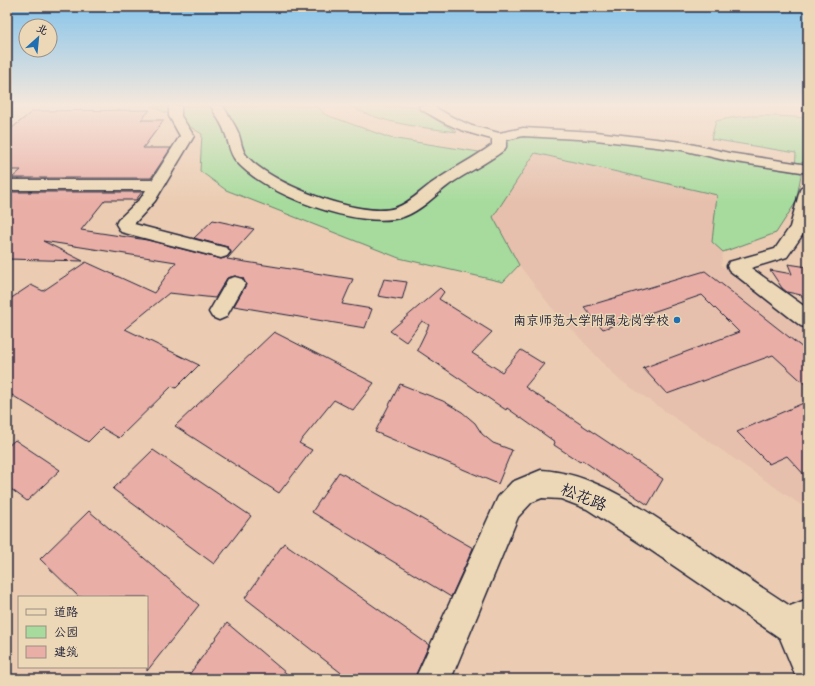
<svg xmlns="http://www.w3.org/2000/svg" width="815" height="686" font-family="Itim,'LXGW WenKai TC',sans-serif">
  <rect width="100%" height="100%" fill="#ebccb2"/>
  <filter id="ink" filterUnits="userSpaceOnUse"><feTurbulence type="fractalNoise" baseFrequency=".025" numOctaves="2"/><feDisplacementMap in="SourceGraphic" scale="8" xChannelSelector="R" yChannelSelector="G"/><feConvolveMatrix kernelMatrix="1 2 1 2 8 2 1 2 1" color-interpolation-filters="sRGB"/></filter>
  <g filter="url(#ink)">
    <path fill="#e6c0ad" d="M 535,153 L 718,195 L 712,242 L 723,252 L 721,265 L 808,333 L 808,510 L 617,378 L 550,306 L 519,265 L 493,218 Z"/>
    <path fill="#a7db9d" stroke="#647e6c" d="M 151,106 L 318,106 L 324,114 L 390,138 L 479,152 L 454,174 L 460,177 L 510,140 L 521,136 L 567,136 L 684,149 L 711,157 L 795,172 L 796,153 L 711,139 L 716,121 C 747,113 777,116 808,118 L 808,137 L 796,202 L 776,233 L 723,252 L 712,242 L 717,195 L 535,153 L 493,217 L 519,265 L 503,282 L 399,258 L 226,190 L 200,171 L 202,134 L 169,114 Z
      M 350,106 L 413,106 L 457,132 C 420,127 383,124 350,106 Z"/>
    <path fill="#e9afa7" stroke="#22223b" d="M 150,110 L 141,120 L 164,120 L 143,148 L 171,148 L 151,178 L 12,178 L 21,170 L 7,170 L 7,132 L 33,111 Z
      M 7,192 L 142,192 L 136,200 L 105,200 L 81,230 L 147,240 L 221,259 L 227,257 L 231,253 L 228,247 L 194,238 L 213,220 L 254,229 L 227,259 L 353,279 L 342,304 L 372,309 L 365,328 L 234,306 L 246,285 L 243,278 L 235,276 L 227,278 L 215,298 L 169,293 L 125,329 L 199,365 L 176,388 L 172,386 L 119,438 L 102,428 L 88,442 L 7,392 L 7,301 L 31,285 L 43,291 L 86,262 L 154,293 L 176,262 L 43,241 L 83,261 L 7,259 Z
      M 788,264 L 808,267 L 808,307 L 801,295 L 787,292 L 782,288 L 770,270 L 792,274 Z
      M 705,271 L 808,352 L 808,387 L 773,355 L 667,394 L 643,368 L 739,332 L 702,295 L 603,329 L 584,307 Z
      M 384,279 L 407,282 L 402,300 L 378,296 Z
      M 440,288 L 444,292 L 439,299 L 492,332 L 472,353 L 502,372 L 521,350 L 544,364 L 525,387 L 663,479 L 648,505 L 582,460 L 580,462 L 554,445 L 555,442 L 507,408 L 506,410 L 417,350 L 429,325 L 422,321 L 406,342 L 390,331 Z
      M 274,332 L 374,383 L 353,410 L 334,400 L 299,443 L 312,450 L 279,493 L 175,426 Z
      M 400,384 L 443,401 L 462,412 L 475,423 L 482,434 L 493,443 L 512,450 L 498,484 L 375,432 Z
      M 808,401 L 808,479 L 787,456 L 769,464 L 737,432 Z
      M 15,440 L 60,470 L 27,501 L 7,486 L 7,447 Z
      M 153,450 L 251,516 L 214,564 L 113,489 Z
      M 339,472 L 473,548 L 451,597 L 312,512 Z
      M 89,511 L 199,605 L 147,671 L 147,597 L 79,597 L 40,559 Z
      M 284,543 L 429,645 L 414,679 L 349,679 L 245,598 Z
      M 227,623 L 293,679 L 186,679 Z"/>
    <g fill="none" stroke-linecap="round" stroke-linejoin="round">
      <defs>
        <path id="minor" d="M 169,106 L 181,106 L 181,116 L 194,136 L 155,201 L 134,224 L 227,248 L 230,252 L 227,256 L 221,258 L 121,232 L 116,224 L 118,220 L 141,198 L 146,190 L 7,190 L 7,180 L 152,180 L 180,136 L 169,116 Z
          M 211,106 L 223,106 C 228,115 234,123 238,132 C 241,139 241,148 246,155 C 267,183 362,219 395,208 C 411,203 422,189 435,181 C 454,168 474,158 492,145 L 492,139 C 463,132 446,125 421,109 L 419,106 L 433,106 L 452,117 L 472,126 L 499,133 L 523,128 L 596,132 L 682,142 L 729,153 L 808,165 L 808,173 L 729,161 L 682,150 L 596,140 L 523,136 L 506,140 L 506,147 L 504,150 C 487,163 468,172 450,184 C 435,195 421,211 403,217 C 359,230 265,195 236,161 C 229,153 229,142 225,133 C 222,123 215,115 211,106 Z
          M 808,185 L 808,227 L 787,257 L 751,268 L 808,309 L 808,328 L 801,326 L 729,270 L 727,266 L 729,262 L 775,249 L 790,227 L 800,190 L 802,187 Z
          M 235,277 L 242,279 L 245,284 L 226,317 L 219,320 L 212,317 L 209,312 L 228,279 Z
          M 541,470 C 597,473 647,512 693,542 C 726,564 758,585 790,606 L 808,599 L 808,679 L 796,677 L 780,638 L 649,549 L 587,509 L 561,499 L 542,498 L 532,502 L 518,517 L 451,679 L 415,679 L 498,497 L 512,482 Z"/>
      </defs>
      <use href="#minor" stroke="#22223b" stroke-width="3"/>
      <use href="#minor" fill="#ecd8b6" fill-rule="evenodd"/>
    </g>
  </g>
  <linearGradient id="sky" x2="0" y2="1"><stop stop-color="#85c4eb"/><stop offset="0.52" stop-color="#f6e8dc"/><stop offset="1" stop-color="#f6e8dc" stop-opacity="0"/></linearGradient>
  <rect width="815" height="202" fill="url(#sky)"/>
  <circle fill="#1f6fb2" stroke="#ecd8b6" stroke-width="1.5" cx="677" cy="320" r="4"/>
  <g text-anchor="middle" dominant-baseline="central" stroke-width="3" stroke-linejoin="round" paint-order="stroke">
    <g font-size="13" fill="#22223b" stroke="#ecd8b6" text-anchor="end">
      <text x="669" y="320">南京师范大学附属龙岗学校</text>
    </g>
    <g font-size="16" fill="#22223b" stroke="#ecd8b6">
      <text transform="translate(584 497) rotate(22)">松花路</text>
    </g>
  </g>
  <rect width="815" height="686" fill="none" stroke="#ecd8b6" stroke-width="24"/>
  <rect x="12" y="12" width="791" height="662" fill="none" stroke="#22223b" stroke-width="1.5" filter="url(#ink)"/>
  <rect x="18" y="596" width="130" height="72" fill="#ecd8b6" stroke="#9b8f85"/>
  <rect x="26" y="609" width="20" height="6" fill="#ecd8b6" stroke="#9b8f85"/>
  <text x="54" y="616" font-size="12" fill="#22223b">道路</text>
  <rect x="26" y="626" width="20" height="12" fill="#a7db9d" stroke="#9b8f85"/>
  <text x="54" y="636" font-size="12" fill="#22223b">公园</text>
  <rect x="26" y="646" width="20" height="12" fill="#e9afa7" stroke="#9b8f85"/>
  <text x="54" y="656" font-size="12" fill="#22223b">建筑</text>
  <g transform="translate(38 38) rotate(27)"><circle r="19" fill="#ecd8b6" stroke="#9b8f85"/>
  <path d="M0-3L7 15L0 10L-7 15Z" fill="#1f6fb2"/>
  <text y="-6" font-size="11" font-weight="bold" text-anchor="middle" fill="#22223b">北</text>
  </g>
</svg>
